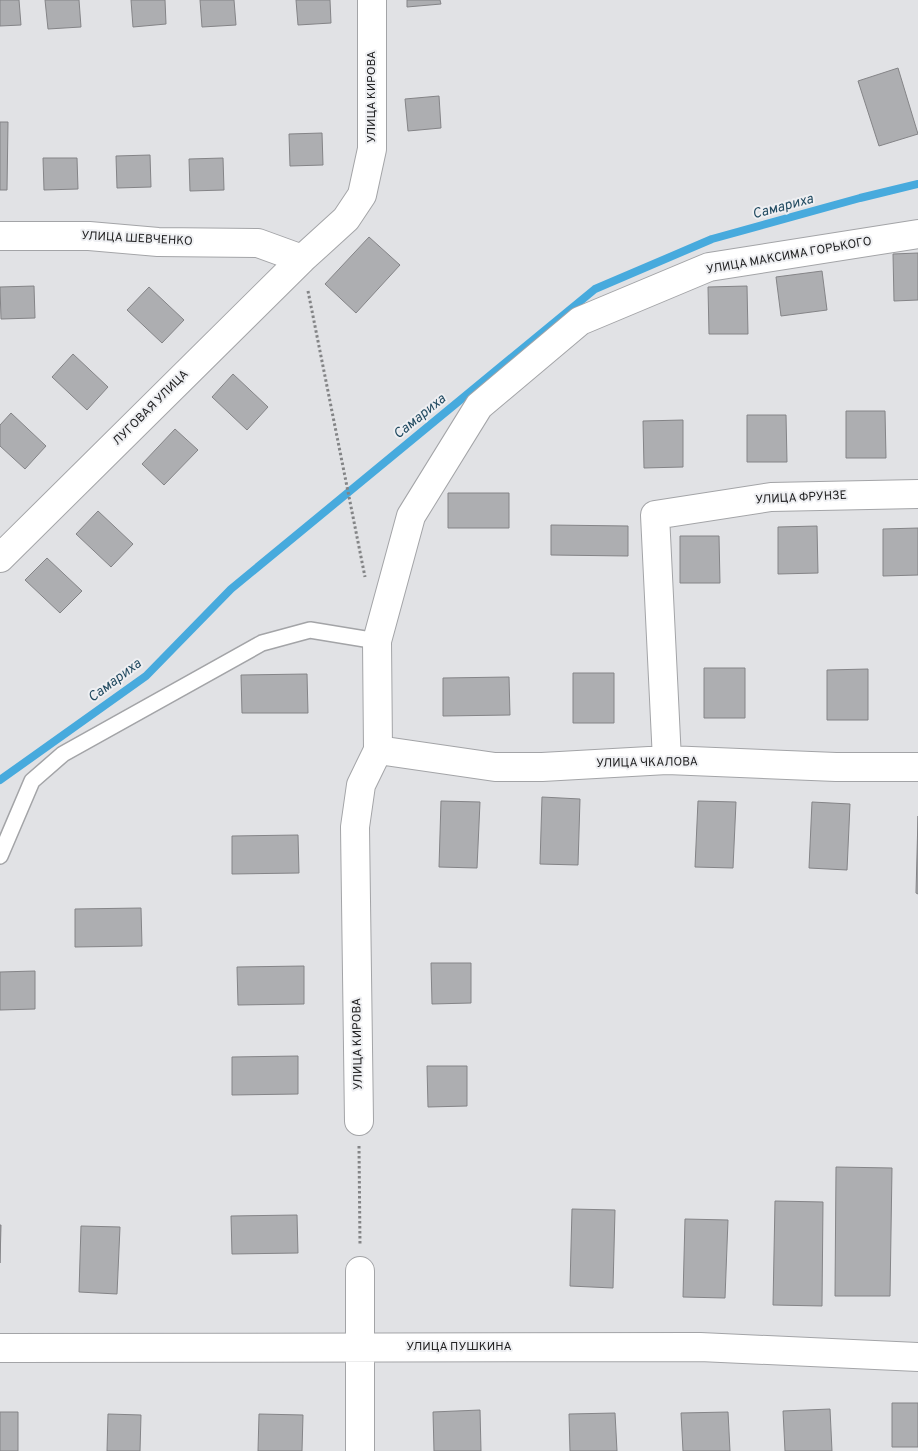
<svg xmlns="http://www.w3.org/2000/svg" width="918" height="1451" font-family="Overpass,sans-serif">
  <rect width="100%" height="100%" fill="#e1e2e5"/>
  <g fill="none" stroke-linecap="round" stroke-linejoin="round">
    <path stroke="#47aadd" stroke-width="8" d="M 0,780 L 146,676 L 231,589 L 595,289 L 712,239 L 860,198 L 918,184"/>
  </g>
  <path fill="#adaeb1" stroke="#848487" d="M 0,0 L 19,0 L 21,25 L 0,26 Z
    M 45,0 L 79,0 L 81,27 L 48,29 Z
    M 131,0 L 165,0 L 166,24 L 133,27 Z
    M 200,0 L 234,0 L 236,25 L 202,27 Z
    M 296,0 L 330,0 L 331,23 L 298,25 Z
    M 407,0 L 440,0 L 441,4 L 407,7 Z
    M 898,68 L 918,134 L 879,146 L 858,81 Z
    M 439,96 L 441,128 L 408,131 L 405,99 Z
    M 0,122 L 8,122 L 7,190 L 0,190 Z
    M 322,133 L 323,165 L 290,166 L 289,134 Z
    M 150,155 L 151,187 L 117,188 L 116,156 Z
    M 43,158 L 77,158 L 78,189 L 44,190 Z
    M 223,158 L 224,190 L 190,191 L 189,159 Z
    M 369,237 L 400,265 L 356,313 L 325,284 Z
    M 918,253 L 918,300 L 894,301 L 893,254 Z
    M 822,271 L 827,310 L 781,316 L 776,277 Z
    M 34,286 L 35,318 L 1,319 L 0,287 Z
    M 747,286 L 748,334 L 709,334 L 708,287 Z
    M 149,287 L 184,320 L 162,343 L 127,310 Z
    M 73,354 L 108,387 L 87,410 L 52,377 Z
    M 233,374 L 268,407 L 247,430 L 212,397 Z
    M 846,411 L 885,411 L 886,458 L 846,458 Z
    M 11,413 L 46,446 L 25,469 L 0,446 L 0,425 Z
    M 747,415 L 786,415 L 787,462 L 747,462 Z
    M 683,420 L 683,467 L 644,468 L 643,421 Z
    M 175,429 L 198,450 L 164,485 L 142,464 Z
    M 448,493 L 509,493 L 509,528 L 448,528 Z
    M 98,511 L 133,544 L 111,567 L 76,534 Z
    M 551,525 L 628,526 L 628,556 L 551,555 Z
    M 817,526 L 818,573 L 778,574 L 778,527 Z
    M 918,528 L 918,575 L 883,576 L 883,529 Z
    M 680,536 L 719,536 L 720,583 L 680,583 Z
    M 47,558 L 82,591 L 60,613 L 25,580 Z
    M 704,668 L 745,668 L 745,718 L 704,718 Z
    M 868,669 L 868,720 L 827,720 L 827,670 Z
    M 573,673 L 614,673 L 614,723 L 573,723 Z
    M 307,674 L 308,713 L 242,713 L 241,675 Z
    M 509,677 L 510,715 L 443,716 L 443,678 Z
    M 542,797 L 580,799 L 578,865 L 540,864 Z
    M 441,801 L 480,802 L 477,868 L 439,867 Z
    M 698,801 L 736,802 L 733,868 L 695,867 Z
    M 812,802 L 850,804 L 847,870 L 809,868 Z
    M 918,816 L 918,894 L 916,893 Z
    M 298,835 L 299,873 L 232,874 L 232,836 Z
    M 141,908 L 142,946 L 75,947 L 75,909 Z
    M 431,963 L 471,963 L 471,1003 L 432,1004 Z
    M 304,966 L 304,1004 L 238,1005 L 237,967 Z
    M 35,971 L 35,1009 L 0,1010 L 0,972 Z
    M 298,1056 L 298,1094 L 232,1095 L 232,1057 Z
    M 427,1066 L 467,1066 L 467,1106 L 428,1107 Z
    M 836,1167 L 892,1168 L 890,1296 L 835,1296 Z
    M 775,1201 L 823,1202 L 822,1306 L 773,1305 Z
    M 572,1209 L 615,1210 L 613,1288 L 570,1286 Z
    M 297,1215 L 298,1253 L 232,1254 L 231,1216 Z
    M 685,1219 L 728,1220 L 725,1298 L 683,1297 Z
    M 0,1225 L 1,1225 L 0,1263 Z
    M 81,1226 L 120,1227 L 117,1294 L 79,1292 Z
    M 892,1403 L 918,1403 L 918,1447 L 892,1447 Z
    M 830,1409 L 832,1451 L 785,1451 L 783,1411 Z
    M 480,1410 L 481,1451 L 434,1451 L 433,1412 Z
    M 0,1412 L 18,1412 L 18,1451 L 0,1451 Z
    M 728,1412 L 730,1451 L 683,1451 L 681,1413 Z
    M 615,1413 L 617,1451 L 570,1451 L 569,1414 Z
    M 108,1414 L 141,1415 L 140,1451 L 107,1451 Z
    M 259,1414 L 303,1415 L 302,1451 L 258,1451 Z"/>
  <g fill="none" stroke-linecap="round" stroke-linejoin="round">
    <defs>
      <path id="lane" d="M 0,856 L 32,781 L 63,754 L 262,643 L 310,630 L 377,641"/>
      <path id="street" d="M 0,236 L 89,236 L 158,242 L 258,243 L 302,259
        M 0,558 L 302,259 L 346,219 L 362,195 L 372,149 L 372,0
        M 378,750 L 495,767 L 542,767 L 667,760 L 836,767 L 918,767
        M 667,760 L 655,515 L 771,497 L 918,494
        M 359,1121 L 355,827 L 361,785 L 378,750 L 377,641 L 411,516 L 479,406 L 580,321 L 709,267 L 918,234
        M 360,1271 L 360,1451
        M 0,1348 L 700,1347 L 918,1357"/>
    </defs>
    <use href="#lane" stroke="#a3a4a7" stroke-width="18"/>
    <use href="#street" stroke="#a3a4a7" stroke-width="30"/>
    <path stroke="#838486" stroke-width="3" stroke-dasharray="2.5 2.5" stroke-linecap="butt" d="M 308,291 L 365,577
      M 359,1146 L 360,1245"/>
    <use href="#lane" stroke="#fff" stroke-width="15"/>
    <use href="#street" stroke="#fff" stroke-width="28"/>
  </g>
  <g text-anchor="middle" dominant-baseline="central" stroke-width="4" stroke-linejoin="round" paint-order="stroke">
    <g font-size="12" fill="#212122" stroke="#eeeff2">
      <text transform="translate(372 97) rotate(-90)">УЛИЦА КИРОВА</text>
      <text transform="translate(137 239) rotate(3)">УЛИЦА ШЕВЧЕНКО</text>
      <text transform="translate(789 256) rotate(-10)">УЛИЦА МАКСИМА ГОРЬКОГО</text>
      <text transform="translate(151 408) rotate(-45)">ЛУГОВАЯ УЛИЦА</text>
      <text transform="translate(801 498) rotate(-3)">УЛИЦА ФРУНЗЕ</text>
      <text transform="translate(647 763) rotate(-1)">УЛИЦА ЧКАЛОВА</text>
      <text transform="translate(358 1044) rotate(-91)">УЛИЦА КИРОВА</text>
      <text x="459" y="1347">УЛИЦА ПУШКИНА</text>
    </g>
    <g font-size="14" font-style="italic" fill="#214a60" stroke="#eeeff2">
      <text transform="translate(783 207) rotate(-15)">Самариха</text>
      <text transform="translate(420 417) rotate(-39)">Самариха</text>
      <text transform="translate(115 681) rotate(-37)">Самариха</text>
    </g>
  </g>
</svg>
